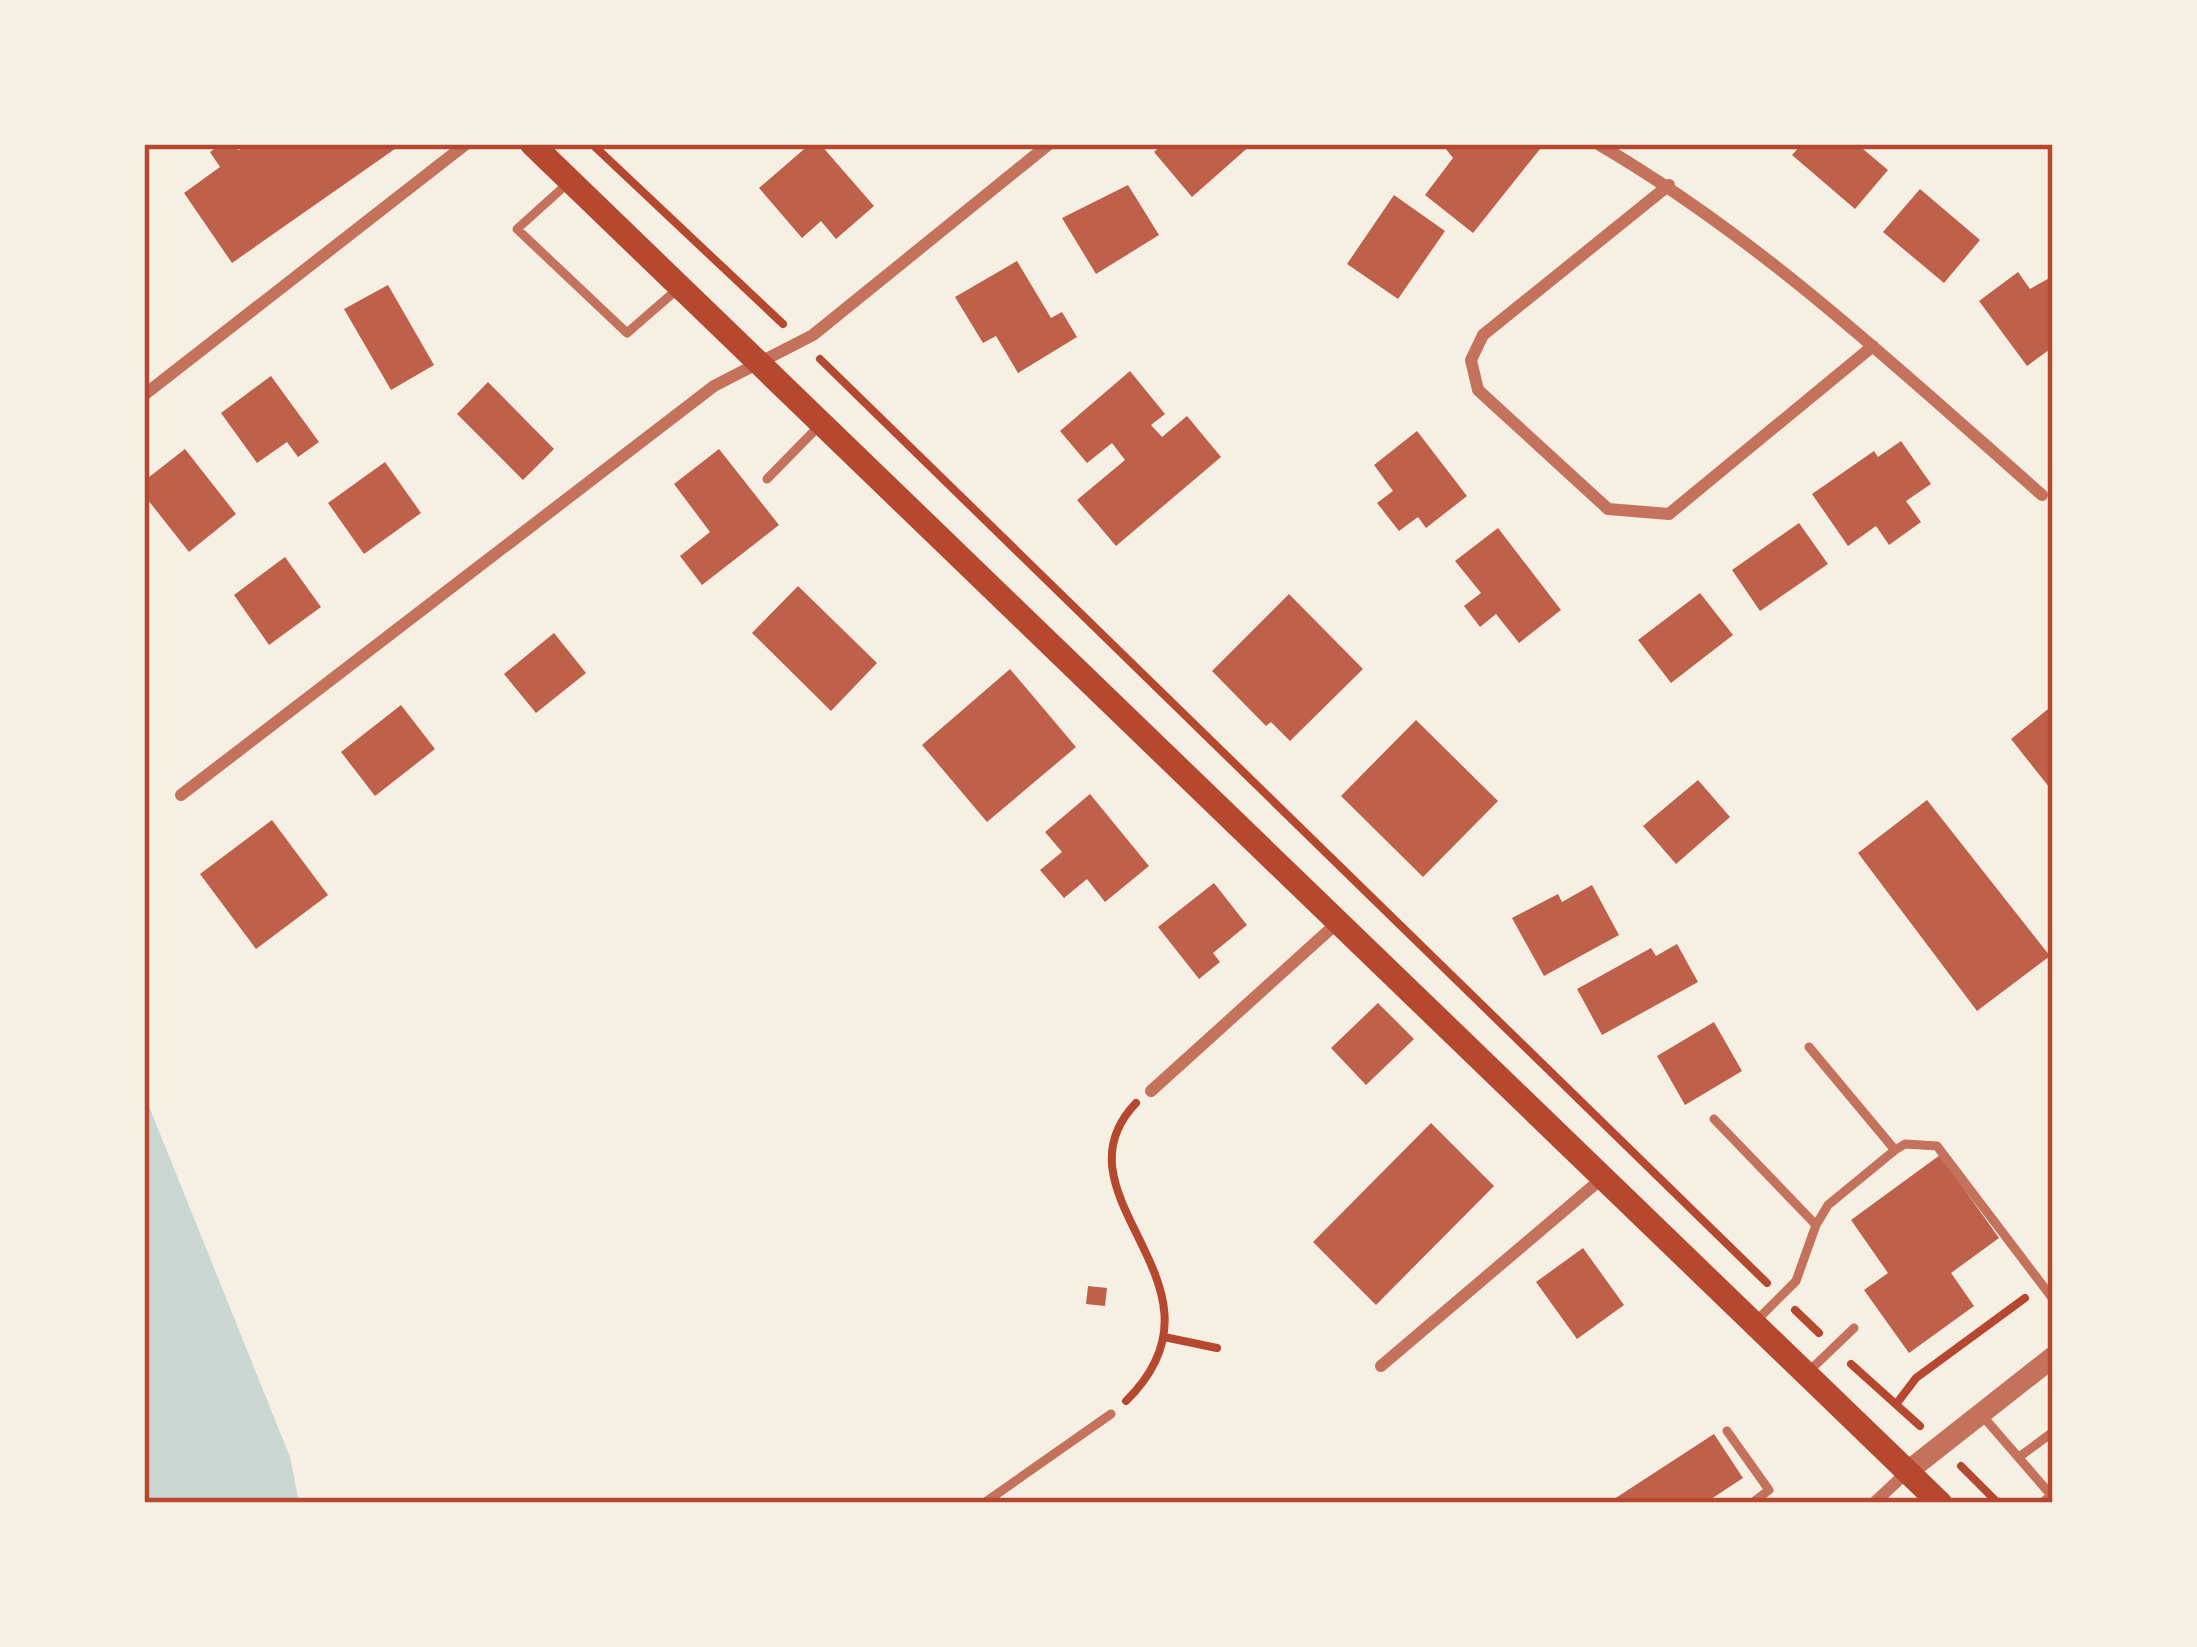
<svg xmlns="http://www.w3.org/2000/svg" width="2197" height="1647" font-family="'IBM Plex Sans',sans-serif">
  <rect width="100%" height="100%" fill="#f6efe4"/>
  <path fill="#c9d6d2" d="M 144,1094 L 290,1457 L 299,1503 L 144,1503 Z"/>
  <path fill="#bf614a" d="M 221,144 L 239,150 L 247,144 L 402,144 L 232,263 L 184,193 L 220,167 L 210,152 Z
    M 810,144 L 820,144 L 874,206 L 836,239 L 821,221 L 802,238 L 759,188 Z
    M 1163,144 L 1252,144 L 1192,197 L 1154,152 Z
    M 1442,144 L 1533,144 L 1540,149 L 1473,233 L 1425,195 L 1453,158 Z
    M 1802,144 L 1857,144 L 1888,170 L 1855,209 L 1792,155 Z
    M 1128,185 L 1159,235 L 1096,274 L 1062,218 Z
    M 1920,189 L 1980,240 L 1944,283 L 1883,232 Z
    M 1394,195 L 1445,231 L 1398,299 L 1347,264 Z
    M 1017,261 L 1051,318 L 1062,312 L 1077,337 L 1018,373 L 996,336 L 983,343 L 955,297 Z
    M 2018,272 L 2030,289 L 2053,276 L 2053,347 L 2027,366 L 1979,301 Z
    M 388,285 L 434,365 L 391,390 L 344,309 Z
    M 1130,371 L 1165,414 L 1151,425 L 1162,437 L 1187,416 L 1221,457 L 1116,546 L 1077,500 L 1125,460 L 1112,443 L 1087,463 L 1060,431 Z
    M 271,376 L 319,442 L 298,457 L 287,442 L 257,463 L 221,413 Z
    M 488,382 L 554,449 L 523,480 L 457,414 Z
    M 1417,431 L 1467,496 L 1426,528 L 1418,517 L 1399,531 L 1377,503 L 1393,491 L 1374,465 Z
    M 1901,441 L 1931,484 L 1906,501 L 1921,522 L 1889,545 L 1876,526 L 1848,546 L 1812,494 L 1874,451 L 1878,457 Z
    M 185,449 L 236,514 L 189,552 L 144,495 L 144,481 Z
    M 719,449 L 779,525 L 702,585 L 680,556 L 710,532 L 674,484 Z
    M 385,462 L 421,513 L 364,554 L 328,503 Z
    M 1799,523 L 1828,564 L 1760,611 L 1732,570 Z
    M 1498,528 L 1561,610 L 1519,643 L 1496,614 L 1480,627 L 1464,606 L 1481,593 L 1455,561 Z
    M 285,557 L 321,607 L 269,645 L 234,595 Z
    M 798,586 L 877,663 L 831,711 L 752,633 Z
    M 1700,593 L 1733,635 L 1671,683 L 1638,640 Z
    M 1289,594 L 1363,669 L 1290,741 L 1271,722 L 1266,726 L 1212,671 Z
    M 554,633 L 586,673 L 536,713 L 504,674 Z
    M 1010,669 L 1076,747 L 987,822 L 922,745 Z
    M 401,705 L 435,749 L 375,796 L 341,752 Z
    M 2053,705 L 2053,792 L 2011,739 Z
    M 1416,720 L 1498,801 L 1423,877 L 1341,796 Z
    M 1698,780 L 1730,817 L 1676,864 L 1643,826 Z
    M 1090,794 L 1149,866 L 1105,902 L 1087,879 L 1064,898 L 1040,870 L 1062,852 L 1045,832 Z
    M 1927,800 L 2050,956 L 1977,1011 L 1858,853 Z
    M 272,820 L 328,895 L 256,949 L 200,874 Z
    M 1214,883 L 1247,925 L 1213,953 L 1220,962 L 1199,979 L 1158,927 Z
    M 1592,885 L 1619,935 L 1544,976 L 1512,918 L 1558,894 L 1562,902 Z
    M 1677,944 L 1698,982 L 1602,1035 L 1577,989 L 1651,948 L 1656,956 Z
    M 1378,1003 L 1414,1039 L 1366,1085 L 1331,1048 Z
    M 1714,1022 L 1742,1071 L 1685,1105 L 1657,1056 Z
    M 1431,1123 L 1494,1186 L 1376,1305 L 1313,1242 Z
    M 1940,1155 L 1999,1238 L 1951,1273 L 1974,1306 L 1909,1353 L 1864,1290 L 1888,1273 L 1851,1220 Z
    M 1583,1248 L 1624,1305 L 1577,1339 L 1536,1282 Z
    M 1088,1286 L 1107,1288 L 1105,1306 L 1086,1304 Z
    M 1714,1434 L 1743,1478 L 1705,1503 L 1608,1503 Z"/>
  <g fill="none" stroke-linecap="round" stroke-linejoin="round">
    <path stroke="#b5482f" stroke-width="8" d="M 592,144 L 783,324
      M 820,359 L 1767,1283
      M 1795,1310 L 1819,1333
      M 1164,1337 L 1217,1348
      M 1851,1364 L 1920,1426
      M 1126,1401 C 1244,1285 1046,1197 1136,1103
      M 1897,1403 L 1916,1378 L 2025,1298
      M 1961,1466 L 1998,1503"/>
    <path stroke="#c5725c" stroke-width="9" d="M 567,184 L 517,229 L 627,333 L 680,287
      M 767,479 L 818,427
      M 1809,1047 L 1895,1150 L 1828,1205 L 1816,1225
      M 1714,1119 L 1816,1225 L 1796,1281 L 1756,1321
      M 1895,1150 L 1905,1144 L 1937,1146 L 2053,1299
      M 1806,1374 L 1854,1328
      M 1980,1413 L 2051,1495 L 2042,1503
      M 1727,1431 L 1769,1490 L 1752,1503
      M 2019,1457 L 2053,1432
      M 984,1503 L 1111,1414"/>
    <path stroke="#c5725c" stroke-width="12" d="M 1598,144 C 1761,239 1901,371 2042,495
      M 1669,185 L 1483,335 L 1471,360 L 1478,390 L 1608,509 L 1669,514 L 1873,346
      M 144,395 L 466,144
      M 181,795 L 714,386 L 813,335 L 1049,144
      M 1151,1091 L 1337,923
      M 1381,1366 L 1600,1180
      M 1874,1503 L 1907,1472"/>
    <path stroke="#c5725c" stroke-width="21" d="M 1907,1472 L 2053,1357"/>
    <path stroke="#b5482f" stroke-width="24" d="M 532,144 L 1940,1503"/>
  </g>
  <rect width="2197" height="1647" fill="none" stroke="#f6efe4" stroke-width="294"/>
  <rect x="147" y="147" width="1903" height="1353" fill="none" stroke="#b5482f" stroke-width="4.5"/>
</svg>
